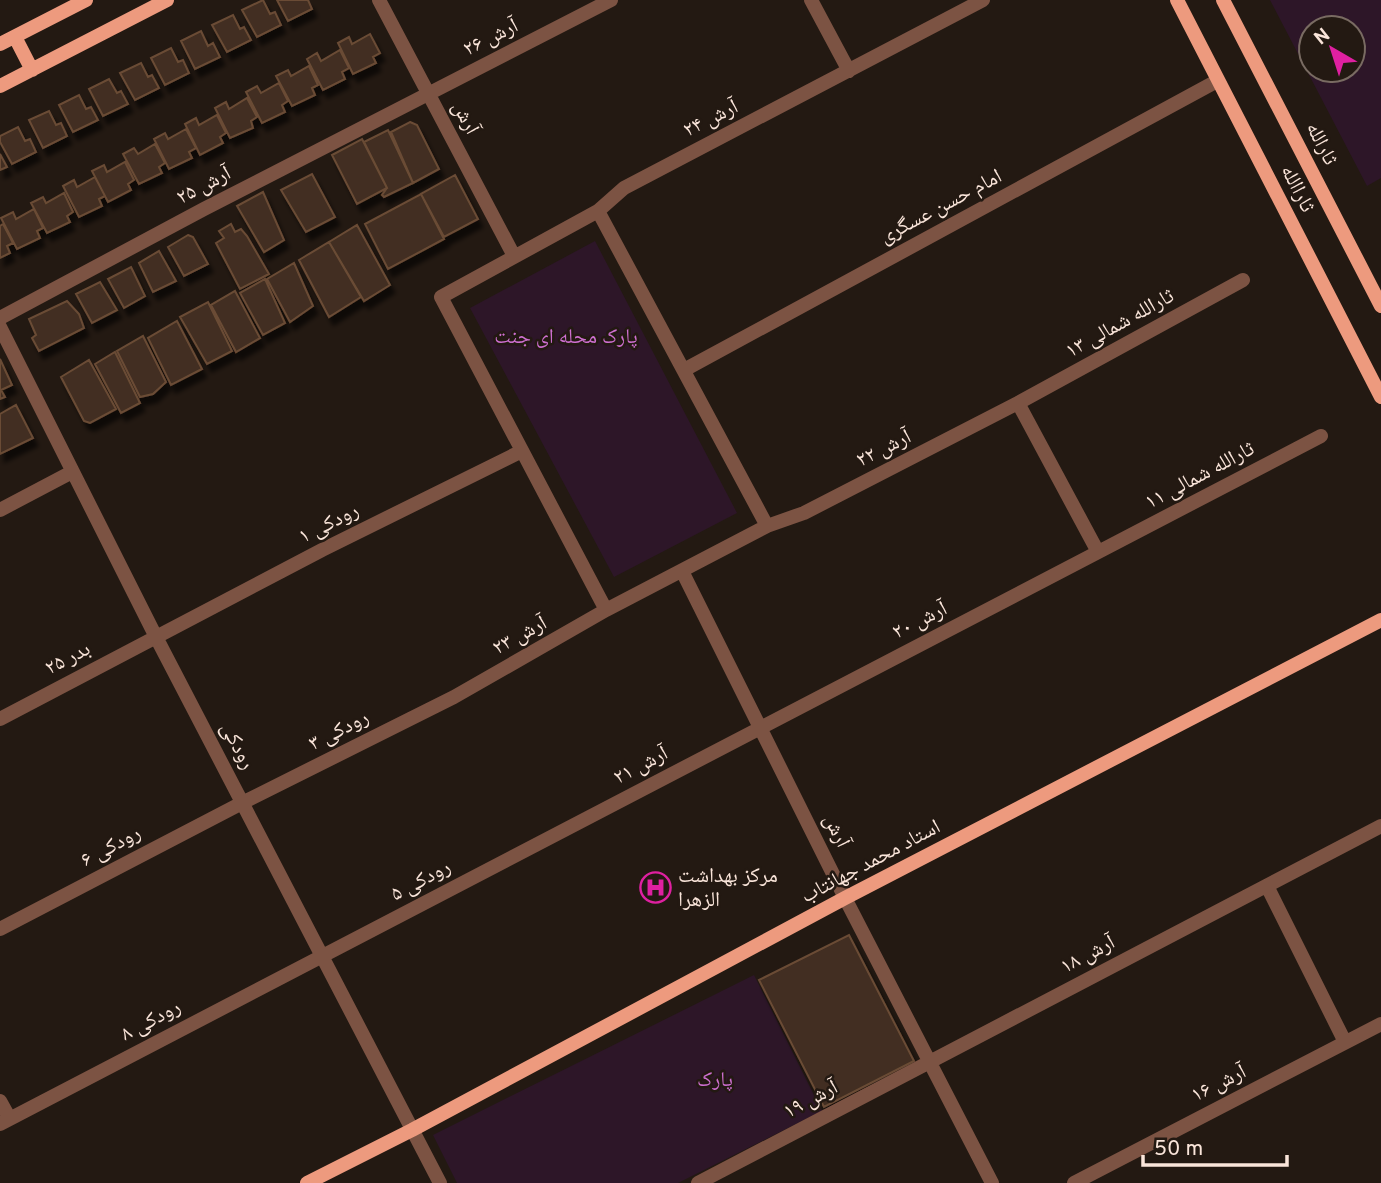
<svg xmlns="http://www.w3.org/2000/svg" width="1381" height="1183" font-family="Overpass,'Noto Naskh Arabic',sans-serif">
  <defs>
    <filter id="shadow"><feDropShadow dx="4.5" dy="8" stdDeviation="2" flood-color="#0009"/></filter>
  </defs>
  <rect width="100%" height="100%" fill="#231912"/>
  <path fill="#2d1628" fill-rule="evenodd" d="M 1270,0 L 1381,0 L 1381,178 L 1367,186 ZM 1353,28 L 1353,70 L 1311,70 L 1311,28 Z
    M 595,241 L 737,513 L 614,577 L 470,308 Z
    M 754,975 L 822,1111 L 678,1183 L 457,1183 L 433,1135 Z"/>
  <path fill="#422f21" stroke="#6b4c36" stroke-width="2" filter="url(#shadow)" d="M 263,0 L 270,14 L 275,12 L 281,25 L 257,37 L 242,10 Z
    M 277,0 L 308,0 L 312,9 L 288,21 Z
    M 233,15 L 240,29 L 244,27 L 251,40 L 227,52 L 212,25 Z
    M 201,31 L 208,46 L 213,43 L 220,57 L 195,69 L 181,41 Z
    M 370,34 L 380,53 L 373,57 L 376,63 L 353,74 L 338,43 L 349,37 L 352,44 Z
    M 171,48 L 178,62 L 183,60 L 189,73 L 165,85 L 151,58 Z
    M 340,50 L 349,68 L 342,72 L 345,79 L 323,90 L 307,59 L 317,53 L 321,61 Z
    M 141,63 L 148,77 L 152,75 L 159,88 L 135,100 L 120,73 Z
    M 309,66 L 318,85 L 312,88 L 315,95 L 292,106 L 276,76 L 288,70 L 291,76 Z
    M 109,79 L 117,93 L 121,91 L 128,104 L 103,116 L 89,89 Z
    M 279,83 L 288,101 L 282,105 L 285,112 L 262,123 L 246,92 L 257,86 L 261,93 Z
    M 79,95 L 86,109 L 91,107 L 98,120 L 73,132 L 59,105 Z
    M 247,98 L 257,117 L 251,121 L 253,128 L 230,138 L 215,108 L 226,102 L 229,109 Z
    M 49,111 L 56,125 L 61,123 L 67,136 L 43,148 L 29,120 Z
    M 217,115 L 226,133 L 220,137 L 223,143 L 200,155 L 185,124 L 196,118 L 199,125 Z
    M 410,122 L 417,125 L 439,169 L 413,183 L 391,132 Z
    M 18,127 L 25,141 L 30,139 L 36,152 L 12,164 L 0,142 L 0,136 Z
    M 186,129 L 196,148 L 189,152 L 192,158 L 169,169 L 154,139 L 165,133 L 168,139 Z
    M 388,130 L 413,183 L 384,197 L 382,195 L 387,188 L 364,142 Z
    M 362,139 L 387,188 L 357,204 L 332,155 Z
    M 155,144 L 165,163 L 159,167 L 162,173 L 139,184 L 123,154 L 134,148 L 138,154 Z
    M 0,154 L 7,167 L 0,170 Z
    M 125,162 L 134,180 L 128,184 L 131,190 L 108,202 L 92,171 L 104,165 L 107,172 Z
    M 312,174 L 335,217 L 306,232 L 281,190 Z
    M 455,175 L 478,219 L 444,237 L 421,194 Z
    M 95,177 L 105,196 L 99,199 L 102,206 L 79,217 L 63,186 L 74,180 L 77,187 Z
    M 263,192 L 284,240 L 264,252 L 237,206 Z
    M 64,193 L 73,212 L 67,216 L 70,222 L 47,233 L 31,203 L 43,197 L 46,203 Z
    M 421,194 L 444,239 L 388,269 L 365,224 Z
    M 34,209 L 43,228 L 37,231 L 40,238 L 17,249 L 1,218 L 13,212 L 16,219 Z
    M 3,224 L 13,243 L 7,246 L 10,253 L 0,258 L 0,226 Z
    M 231,224 L 235,232 L 241,229 L 247,236 L 269,274 L 240,289 L 216,243 L 224,238 L 219,231 Z
    M 357,225 L 390,285 L 364,301 L 329,242 Z
    M 188,235 L 193,237 L 208,264 L 184,276 L 168,247 Z
    M 329,242 L 361,297 L 329,317 L 299,260 Z
    M 159,251 L 176,281 L 153,292 L 139,263 Z
    M 294,263 L 313,306 L 290,322 L 267,279 Z
    M 131,267 L 145,296 L 124,308 L 108,279 Z
    M 265,279 L 285,323 L 263,335 L 240,293 Z
    M 100,282 L 117,310 L 92,323 L 76,294 Z
    M 235,291 L 260,338 L 236,352 L 211,305 Z
    M 67,301 L 79,314 L 84,328 L 39,351 L 32,338 L 36,335 L 29,319 Z
    M 208,302 L 232,351 L 207,364 L 180,317 Z
    M 177,321 L 202,369 L 171,385 L 148,338 Z
    M 143,336 L 166,382 L 153,394 L 140,397 L 117,351 Z
    M 115,352 L 140,403 L 121,413 L 95,364 Z
    M 0,359 L 12,385 L 1,390 L 5,397 L 0,399 Z
    M 89,360 L 116,409 L 90,423 L 84,421 L 61,377 Z
    M 16,405 L 33,438 L 0,454 L 0,414 Z
    M 849,935 L 914,1061 L 824,1107 L 759,980 Z"/>
  <g fill="none" stroke-linecap="round" stroke-linejoin="round">
    <path stroke="#7c5343" stroke-width="14" d="M 379,0 L 514,256
      M 811,0 L 849,71
      M 598,211 L 767,526 L 606,610 L 441,297 Z
      M 598,211 L 624,188 L 983,0
      M 0,318 L 204,209 L 611,0
      M 0,327 L 156,637 L 440,1183
      M 684,370 L 1217,81
      M 1018,403 L 1098,552
      M 0,510 L 72,472
      M 767,526 L 804,513 L 1018,403 L 1243,280
      M 682,571 L 845,898 L 992,1183
      M 0,719 L 322,550 L 522,451
      M 1267,886 L 1345,1042
      M 0,929 L 242,803 L 454,697 L 606,610
      M 0,1101 L 10,1119
      M 0,1124 L 1321,436
      M 698,1183 L 1381,826
      M 1074,1183 L 1381,1024"/>
    <path stroke="#ed9a7e" stroke-width="14" d="M 1177,0 L 1381,397
      M 1223,0 L 1381,306
      M 15,37 L 32,70
      M 0,44 L 86,0
      M 0,86 L 167,0
      M 307,1183 L 412,1130 L 845,898 L 1381,620"/>
  </g>
  <defs>
    <symbol id="hospital-ring" viewBox="-11 -11 22 22"><circle r="9.5" fill="#231912" stroke="#df20a1" stroke-width="1.5"/><path d="M-5-5h3v3.5h4V-5h3V5h-3V1.5h-4V5h-3Z" fill="#df20a1"/></symbol>
  </defs>
  <g fill-rule="evenodd">
    <use href="#hospital-ring" x="638" y="870" width="35" height="35"/>
  </g>
  <g text-anchor="middle" dominant-baseline="central" stroke-width="5" stroke-linejoin="round" paint-order="stroke">
    <g font-size="21" fill="#fae5da" stroke="#231912">
      <text transform="translate(491 38) rotate(-27)">آرش ۲۶</text>
      <text transform="translate(465 118) rotate(62)">آرش</text>
      <text transform="translate(711 119) rotate(-27)">آرش ۲۴</text>
      <text transform="translate(1321 144) rotate(63)">ثارالله</text>
      <text transform="translate(204 186) rotate(-28)">آرش ۲۵</text>
      <text transform="translate(1297 189) rotate(63)">ثاراالله</text>
      <text transform="translate(941 207) rotate(-28)">امام حسن عسگری</text>
      <text transform="translate(1120 324) rotate(-29)">ثارالله شمالی ۱۳</text>
      <text transform="translate(884 449) rotate(-27)">آرش ۲۲</text>
      <text transform="translate(1200 476) rotate(-28)">ثارالله شمالی ۱۱</text>
      <text transform="translate(329 524) rotate(-27)">رودکی ۱</text>
      <text transform="translate(920 621) rotate(-27)">آرش ۲۰</text>
      <text transform="translate(520 636) rotate(-29)">آرش ۲۳</text>
      <text transform="translate(68 659) rotate(-28)">بدر ۲۵</text>
      <text transform="translate(339 731) rotate(-27)">رودکی ۳</text>
      <text transform="translate(237 746) rotate(62)">رودکی</text>
      <text transform="translate(641 766) rotate(-28)">آرش ۲۱</text>
      <text transform="translate(836 831) rotate(64)">آرش</text>
      <text transform="translate(111 847) rotate(-28)">رودکی ۶</text>
      <text transform="translate(871 862) rotate(-28)">استاد محمد جهانتاب</text>
      <text transform="translate(421 881) rotate(-28)">رودکی ۵</text>
      <text transform="translate(1088 955) rotate(-28)">آرش ۱۸</text>
      <text transform="translate(151 1021) rotate(-28)">رودکی ۸</text>
      <text transform="translate(1219 1084) rotate(-27)">آرش ۱۶</text>
      <text transform="translate(811 1100) rotate(-28)">آرش ۱۹</text>
    </g>
    <g font-size="21" fill="#ce6fd0" stroke="#231912">
      <text x="566" y="337">پارک محله ای جنت</text>
      <text x="715" y="1080">پارک</text>
    </g>
    <g font-size="21" fill="#fae5da" stroke="#231912" text-anchor="start">
      <text x="678" y="876">مرکز بهداشت<tspan x="678" dy="24">الزهرا</tspan></text>
    </g>
  </g>
  <g transform="translate(1332 49) rotate(321)"><circle r="33" fill="#231912" stroke="#796b62" stroke-width="2"/>
  <path d="M0-5L12 26L0 18L-12 26Z" fill="#df20a1"/>
  <text y="-10" font-size="19" font-weight="bold" text-anchor="middle" fill="#fae5da">N</text>
  </g>
  <path d="M1143 1155v10h144v-10" fill="none" stroke="#fae5da" stroke-width="3.5"/>
  <text x="1154" y="1155" font-size="21" fill="#fae5da" stroke="#231912" stroke-width="5" paint-order="stroke">50 m</text>
</svg>
